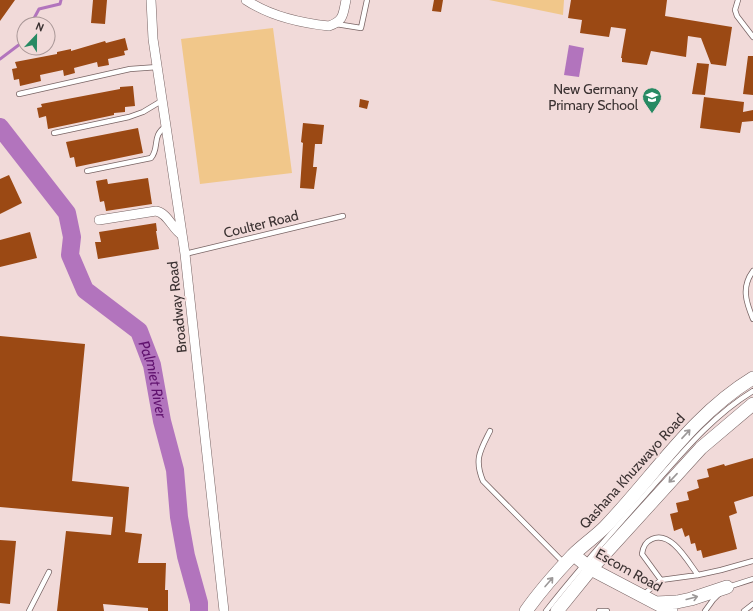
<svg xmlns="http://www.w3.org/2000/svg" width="753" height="611" font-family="Cabin,sans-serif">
  <rect width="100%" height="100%" fill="#f1dad9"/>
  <path fill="#f1c78a" d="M 489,0 L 564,0 L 563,15 Z
    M 273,28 L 292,173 L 200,184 L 181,39 Z"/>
  <path fill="#b274bd" d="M 569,45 L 584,48 L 579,77 L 564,75 Z"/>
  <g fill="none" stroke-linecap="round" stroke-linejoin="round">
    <path stroke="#b274bd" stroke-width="3" d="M 31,24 L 39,9 L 60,4 L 61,0
      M 0,59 L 20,44 L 24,36"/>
    <path stroke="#b274bd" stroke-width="18" id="s1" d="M 0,127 L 67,213 L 72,237 L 70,255 L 85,290 L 139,331 L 152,365 L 162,421 L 175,470 L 179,517 L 186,556 L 199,603 L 199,611"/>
  </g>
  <path fill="#9b4914" d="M 0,0 L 15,0 L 0,21 Z
    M 93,0 L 107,0 L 105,24 L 91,23 Z
    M 434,0 L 443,0 L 441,12 L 432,11 Z
    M 571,0 L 667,0 L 665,16 L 732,27 L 726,66 L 711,64 L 701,38 L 688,36 L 686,57 L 651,51 L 647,65 L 622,62 L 622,58 L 621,58 L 626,29 L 611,27 L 609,37 L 580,33 L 582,20 L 568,18 Z
    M 125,38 L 128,50 L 124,51 L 125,55 L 108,59 L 109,65 L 98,67 L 97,62 L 74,68 L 75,73 L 64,76 L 63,70 L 40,75 L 41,81 L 20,86 L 19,79 L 14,80 L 12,69 L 17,68 L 15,62 L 57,54 L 57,52 L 71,49 L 71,51 L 105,41 L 106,43 Z
    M 748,56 L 753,56 L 753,95 L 743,94 Z
    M 697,63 L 709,64 L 705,95 L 692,94 Z
    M 133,86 L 135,106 L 125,107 L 125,112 L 114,113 L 114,115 L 48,129 L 46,116 L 39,118 L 37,108 L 42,107 L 41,104 L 120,89 L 120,87 Z
    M 704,97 L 744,102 L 743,112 L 753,110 L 753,121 L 742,122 L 740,133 L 700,128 Z
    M 360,99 L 369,101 L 367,109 L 359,107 Z
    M 303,123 L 324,125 L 322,144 L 315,144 L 313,167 L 317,167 L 314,189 L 300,188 L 303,143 L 301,142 Z
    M 138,128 L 143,153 L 76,167 L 74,157 L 70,158 L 66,142 Z
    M 9,175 L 22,203 L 0,214 L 0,179 Z
    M 148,178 L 152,204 L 106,211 L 104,201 L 100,202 L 96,181 L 107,179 L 108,184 Z
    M 156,223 L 157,231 L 156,231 L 159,249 L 98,259 L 95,242 L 101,242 L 99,232 Z
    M 30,232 L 37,258 L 0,267 L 0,240 Z
    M 0,336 L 85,344 L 72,481 L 129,487 L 125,532 L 142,534 L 138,563 L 166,563 L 165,590 L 168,590 L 168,611 L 148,611 L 148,608 L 103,604 L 104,611 L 57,611 L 66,531 L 111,535 L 113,517 L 0,507 Z
    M 753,458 L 753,496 L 734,502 L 737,513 L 729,516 L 737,549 L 703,558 L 701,550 L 697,551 L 695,543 L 691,544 L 689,535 L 685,537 L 682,528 L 674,531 L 670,514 L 678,512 L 676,503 L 689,500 L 687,492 L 699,488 L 697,480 L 709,477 L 707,469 L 724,464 L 725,466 Z
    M 0,540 L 16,541 L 10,604 L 0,603 Z"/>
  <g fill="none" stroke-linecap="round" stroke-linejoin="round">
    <defs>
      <path id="lane" d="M 738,0 L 735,10 L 737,16 L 753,37
        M 336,24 L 361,28 L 367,0
        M 19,94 L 130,69 L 158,67
        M 54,133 L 129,117 L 143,112 L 163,100
        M 87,171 L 151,158 C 160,148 151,136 166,126
        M 185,254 L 343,216
        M 753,271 C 741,287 746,302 753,319
        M 490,431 C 480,451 474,459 483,481 L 564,563
        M 661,580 L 642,554 C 643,547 645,542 652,539 C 671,530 688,562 698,575
        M 728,587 L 753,579
        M 643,595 L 661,580 L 698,575 L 721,570 L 753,561
        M 29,611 L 49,572
        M 546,611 C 577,571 611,533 645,495 C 678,458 710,417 753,391
        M 599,611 L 607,611
        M 705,611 L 713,600 L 719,594
        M 744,611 L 753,604"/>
      <path id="street" d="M 151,0 L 153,39 L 185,254 L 224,611
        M 246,0 C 270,16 300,23 329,26 C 344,21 343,14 346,0
        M 99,220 L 156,211 C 168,213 172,229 182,235"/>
      <path id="secondary" d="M 574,555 L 591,569 L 671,611
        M 656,603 L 677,602 L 691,599 L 727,587
        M 526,611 C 540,591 556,573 573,555 C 583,545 595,537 605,527 C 654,476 692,415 753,378
        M 557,611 L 591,569 L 701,448 L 753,404"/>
    </defs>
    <use href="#lane" stroke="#786464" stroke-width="6"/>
    <use href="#street" stroke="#786464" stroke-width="10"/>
    <use href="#secondary" stroke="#786464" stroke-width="14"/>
    <use href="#lane" stroke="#fff" stroke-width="4.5"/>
    <use href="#street" stroke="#fff" stroke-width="9"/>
    <use href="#secondary" stroke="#fff" stroke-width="13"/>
  </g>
  <defs><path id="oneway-shaft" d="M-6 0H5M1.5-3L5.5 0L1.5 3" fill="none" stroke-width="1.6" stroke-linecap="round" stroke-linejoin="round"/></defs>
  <g stroke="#9c9898">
    <use href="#oneway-shaft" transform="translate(686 434) rotate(-47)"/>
    <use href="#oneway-shaft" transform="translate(673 478) rotate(133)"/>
    <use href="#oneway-shaft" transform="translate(549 582) rotate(-49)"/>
    <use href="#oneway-shaft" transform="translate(692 598) rotate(-15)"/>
  </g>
  <defs>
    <symbol id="school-pin" viewBox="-11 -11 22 30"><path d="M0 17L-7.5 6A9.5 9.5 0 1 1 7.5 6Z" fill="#278a63" stroke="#f1dad9"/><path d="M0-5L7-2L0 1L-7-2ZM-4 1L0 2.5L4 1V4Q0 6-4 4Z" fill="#fff"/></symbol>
  </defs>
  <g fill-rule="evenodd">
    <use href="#school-pin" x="641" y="86" width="22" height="30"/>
  </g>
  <g text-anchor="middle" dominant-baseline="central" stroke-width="4" stroke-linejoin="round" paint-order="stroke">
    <g font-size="14" fill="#3a3131" stroke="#f1dad9" text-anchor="end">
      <text x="638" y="89">New Germany<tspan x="638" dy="16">Primary School</tspan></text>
    </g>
    <g font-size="14" fill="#3a3131" stroke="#f1dad9">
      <text transform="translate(261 224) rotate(-14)">Coulter Road</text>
      <text transform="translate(177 307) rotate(-96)">Broadway Road</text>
      <text transform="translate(632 471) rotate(-48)">Qashana Khuzwayo Road</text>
      <text transform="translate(629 570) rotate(29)">Escom Road</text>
    </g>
    <g font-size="15" font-style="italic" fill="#60116e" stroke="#f1dad9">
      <text stroke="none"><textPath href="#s1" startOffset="308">Palmiet River</textPath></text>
    </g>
  </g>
  <g transform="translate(36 36) rotate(22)"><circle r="19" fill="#f1dad9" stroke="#a89696"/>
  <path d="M0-3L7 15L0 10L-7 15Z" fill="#278a63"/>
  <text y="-6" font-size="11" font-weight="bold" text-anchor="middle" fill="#3a3131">N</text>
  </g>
</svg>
